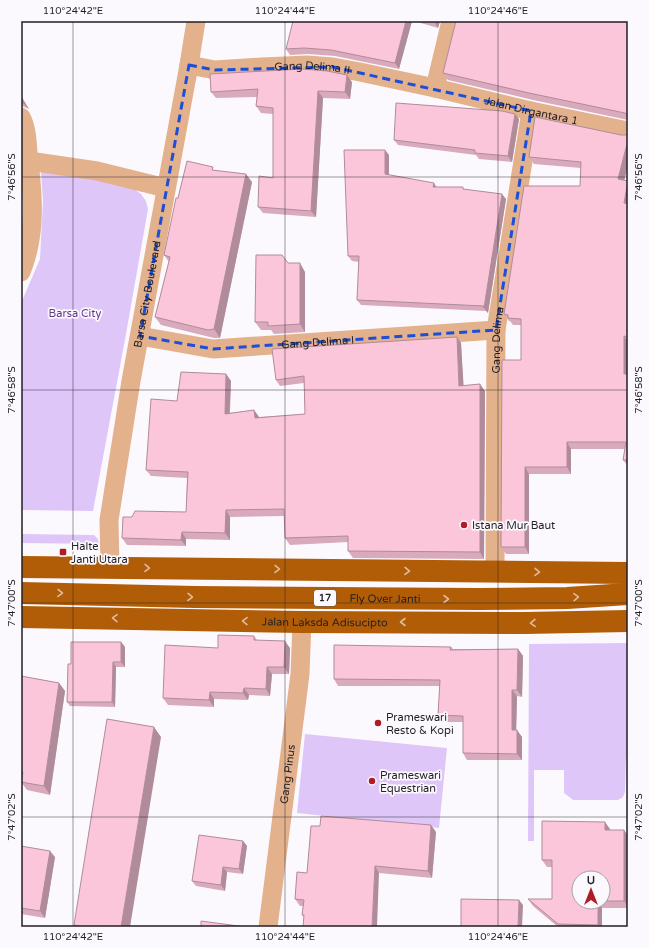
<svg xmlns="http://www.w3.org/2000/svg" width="649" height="948" font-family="'Varela Round',sans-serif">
  <rect width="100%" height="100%" fill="#fcf9fe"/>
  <path fill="#dec6f9" d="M 41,172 L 102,181 L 134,189 L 141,194 L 146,201 L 148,209 L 126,334 L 93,511 L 21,510 L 21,303 L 40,259 L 43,201 Z
    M 21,534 L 94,535 L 98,539 L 99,544 L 21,543 Z
    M 628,643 L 628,758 L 626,758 L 625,792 L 623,797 L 618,800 L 573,800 L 568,796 L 564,793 L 564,770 L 534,770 L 534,841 L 528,841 L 529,644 Z
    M 305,734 L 447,748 L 439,828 L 297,813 Z"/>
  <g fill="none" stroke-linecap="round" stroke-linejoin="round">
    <g stroke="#e4b18d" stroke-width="19">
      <path id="s1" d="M 189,65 L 215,70 L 262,67 L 307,65 L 333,67 L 360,72 L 435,88 L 531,111 L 628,131"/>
      <path d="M 435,88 L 451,21"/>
      <path d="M 21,117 C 27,128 27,141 28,153 C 33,194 37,233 21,272"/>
      <path d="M 29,161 L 97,171 L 166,188"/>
      <path id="s2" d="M 140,336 L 213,349 L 496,330"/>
      <path id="s3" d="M 110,568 L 109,520 L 131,381 L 189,65 L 196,21"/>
      <path id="s4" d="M 495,571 L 496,330 L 531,111"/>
      <path id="s5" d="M 268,927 L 300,674 L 302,622"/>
    </g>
    <g stroke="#b15d07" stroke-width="22">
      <path d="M 21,567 L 628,573"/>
      <path id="s6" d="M 21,593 L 195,597 L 477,599 L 567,598 L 628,594"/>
      <path id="s7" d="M 21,617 L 302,622 L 525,623 L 628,621"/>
    </g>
  </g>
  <path fill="#d9aabb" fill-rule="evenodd" d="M 412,21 L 399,69 L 335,56 L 308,54 L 290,55 L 286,49 Z
    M 414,21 L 440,21 L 438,28 Z
    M 628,21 L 628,120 L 533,100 L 448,80 L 443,73 Z
    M 352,82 L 350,99 L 323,98 L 316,217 L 263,213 L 258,207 L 273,178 L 273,114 L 261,113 L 256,106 L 257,97 L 216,98 L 211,92 Z
    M 21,96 L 29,109 L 22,106 L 21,106 Z
    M 519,119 L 512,162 L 479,159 L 476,155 L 398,145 L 394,140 Z
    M 628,134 L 628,165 L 624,180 L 628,181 L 628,466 L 623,460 L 625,449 L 571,449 L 571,474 L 529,474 L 529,554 L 506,554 L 501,547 L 521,360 L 521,325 L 513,325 L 510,321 L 509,321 L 504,314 L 580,186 L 581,168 L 534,164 L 529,157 L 621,135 L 626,135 Z
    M 389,155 L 389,175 L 437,187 L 464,189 L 506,199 L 488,313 L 486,311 L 361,305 L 357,300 L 359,262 L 352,261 L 348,256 Z
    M 215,170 L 252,182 L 220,338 L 214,338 L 161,325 L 155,317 L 169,262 L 164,255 L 178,198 Z
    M 288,263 L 305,272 L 305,332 L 274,334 L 271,330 L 261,330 L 255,322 Z
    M 457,337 L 461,343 L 463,385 L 485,391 L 484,559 L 353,558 L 348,551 L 348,542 L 290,545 L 285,538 L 284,516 L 230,517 L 230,540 L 186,539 L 186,546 L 127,545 L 122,538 L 132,517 L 186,512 L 187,478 L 151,476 L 146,470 L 177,401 L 226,374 L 231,381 L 230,413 L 254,410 L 259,417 L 305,414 L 304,383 L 280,386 L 276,380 Z
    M 254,636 L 257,640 L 290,648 L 289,674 L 272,674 L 270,696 L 249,695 L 248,700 L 214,699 L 214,707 L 168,705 L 163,698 L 218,648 Z
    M 121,642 L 125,647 L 125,667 L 116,667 L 115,707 L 70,706 L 67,702 L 71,664 Z
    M 451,647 L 453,649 L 518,649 L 523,656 L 522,697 L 517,696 L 516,730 L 522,737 L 522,760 L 467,760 L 463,753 L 463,722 L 443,722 L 438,715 L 440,686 L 338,686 L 334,679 Z
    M 21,676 L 59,683 L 65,691 L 50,795 L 27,790 L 21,782 L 22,780 L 21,780 Z
    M 610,829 L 610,830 L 624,830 L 628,836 L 628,908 L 602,908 L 602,927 L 558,927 L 533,906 L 528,899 L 552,899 L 552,867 L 547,867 L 542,860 ZM 603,878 L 603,902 L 579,902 Z
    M 436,832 L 432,878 L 379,873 L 304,917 L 302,915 L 303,906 L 300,906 L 295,899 L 307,873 Z
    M 243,841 L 247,846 L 243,874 L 227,872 L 225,891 L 196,886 L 192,881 Z
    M 21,846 L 55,857 L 45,918 L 21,914 Z"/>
  <path fill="#b08b99" d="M 406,21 L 412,21 L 399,69 L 395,63 Z
    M 434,21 L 440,21 L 438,28 Z
    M 347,75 L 352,82 L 350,99 L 345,92 Z
    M 318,91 L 323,98 L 316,217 L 311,211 Z
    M 21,96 L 29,109 L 24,104 L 21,97 Z
    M 515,114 L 519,119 L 512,162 L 508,156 Z
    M 628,140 L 628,165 L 623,186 L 618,179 Z
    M 385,150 L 389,155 L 389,179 L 385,174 Z
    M 246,174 L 252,182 L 220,338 L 214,329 Z
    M 628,182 L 628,209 L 624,203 Z
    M 434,183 L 437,188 L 433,187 Z
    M 502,194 L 506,199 L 488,313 L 484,308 Z
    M 300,263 L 305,272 L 305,332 L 300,324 Z
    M 624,336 L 628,342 L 628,380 L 624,374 Z
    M 457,337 L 461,343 L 464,392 L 459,386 Z
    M 226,374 L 231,381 L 229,421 L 225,414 Z
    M 480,384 L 485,391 L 484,559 L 480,552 Z
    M 254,410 L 259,417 L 260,424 L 255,418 Z
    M 567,442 L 571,449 L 571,474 L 567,467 Z
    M 525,467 L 529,474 L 529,554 L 525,547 Z
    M 226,510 L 230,517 L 230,540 L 225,533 Z
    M 182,532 L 186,539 L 186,546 L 181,540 Z
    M 285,641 L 290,648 L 289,674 L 284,667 Z
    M 121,642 L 125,647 L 125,667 L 121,662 Z
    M 518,649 L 523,656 L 522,697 L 517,690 Z
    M 113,662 L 116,667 L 115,707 L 112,702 Z
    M 267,667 L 272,674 L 270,696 L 266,689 Z
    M 59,683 L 65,691 L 50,795 L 44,786 Z
    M 244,688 L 249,695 L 248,700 L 243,693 Z
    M 512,690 L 517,696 L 516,737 L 512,730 Z
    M 210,692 L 214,699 L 214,707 L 209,700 Z
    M 154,727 L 161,737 L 130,927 L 121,927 Z
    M 517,730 L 522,737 L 522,760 L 517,754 Z
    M 605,822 L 610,829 L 610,837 L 605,830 Z
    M 431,825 L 436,832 L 432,878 L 428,871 Z
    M 624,830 L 628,836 L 628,907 L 624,901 Z
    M 243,841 L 247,846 L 243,874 L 239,869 Z
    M 50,851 L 55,857 L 45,918 L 40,911 Z
    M 375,866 L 379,873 L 377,927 L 372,927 Z
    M 223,867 L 227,872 L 225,891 L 221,885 Z
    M 519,900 L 523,905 L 522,927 L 518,927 Z
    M 598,902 L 602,908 L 602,927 L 599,927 L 598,925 Z"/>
  <path fill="#fcc6da" stroke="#b08b99" d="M 293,21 L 406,21 L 395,63 L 331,50 L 304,48 L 286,49 Z
    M 456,21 L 628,21 L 628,115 L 625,113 L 529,93 L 443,73 Z
    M 302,69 L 327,71 L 347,75 L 345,92 L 318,91 L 311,211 L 258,207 L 259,176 L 273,178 L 273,108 L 256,106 L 258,89 L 211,92 L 210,74 Z
    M 21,97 L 24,104 L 21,102 Z
    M 396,103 L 502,111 L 515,114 L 508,156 L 475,153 L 475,150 L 394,140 Z
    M 535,117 L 621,135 L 626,135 L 628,134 L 628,140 L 618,179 L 628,181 L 624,203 L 628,204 L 628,337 L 624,336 L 624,374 L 628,374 L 628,460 L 623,460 L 626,442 L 567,442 L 567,467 L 525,467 L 525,547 L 501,547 L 502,360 L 521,360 L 521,319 L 508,318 L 508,315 L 504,314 L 524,186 L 580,186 L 581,162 L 529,157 Z
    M 344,150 L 385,150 L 385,174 L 434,183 L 433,187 L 463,187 L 463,189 L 502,194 L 484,308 L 484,306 L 357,300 L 359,256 L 348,256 Z
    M 187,161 L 213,167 L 212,170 L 246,174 L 214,329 L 208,330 L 155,317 L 170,257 L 164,255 L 176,198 L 178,198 Z
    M 256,255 L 282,255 L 288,263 L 300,263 L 300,324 L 268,326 L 268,322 L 255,322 Z
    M 457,337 L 459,386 L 480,384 L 480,552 L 348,551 L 348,536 L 285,538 L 284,509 L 226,510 L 225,533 L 182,532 L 181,540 L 122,538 L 123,517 L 132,517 L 135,511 L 186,512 L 188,472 L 146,470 L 151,399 L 177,401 L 181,372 L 226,374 L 225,414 L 254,410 L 255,418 L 305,414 L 304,376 L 276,380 L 272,349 Z
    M 218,635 L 254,636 L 254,640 L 285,641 L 284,667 L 267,667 L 266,689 L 244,688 L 243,693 L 210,692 L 209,700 L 163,698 L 165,645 L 218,648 Z
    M 71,642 L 121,642 L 121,662 L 113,662 L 112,702 L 67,702 L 68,664 L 71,664 Z
    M 334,645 L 451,647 L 450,650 L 518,649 L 517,690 L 512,690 L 512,730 L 517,730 L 517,754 L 463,753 L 463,716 L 438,715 L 440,680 L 334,679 Z
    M 21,676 L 59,683 L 44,786 L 21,782 L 23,772 L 21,772 Z
    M 107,719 L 154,727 L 121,927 L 84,927 L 74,925 Z
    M 321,816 L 431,825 L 428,871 L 375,866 L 372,927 L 303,927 L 304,915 L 302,915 L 304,900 L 295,899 L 297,872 L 307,873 L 311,826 L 320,826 Z
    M 542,821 L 605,822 L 605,830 L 624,830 L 624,901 L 603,901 L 603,878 L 579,878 L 579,902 L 598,902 L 598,925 L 558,924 L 528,899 L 552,899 L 552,860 L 542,860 Z
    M 199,835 L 243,841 L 239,869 L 223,867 L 221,885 L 192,881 Z
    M 21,846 L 50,851 L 40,911 L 21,908 Z
    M 461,899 L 519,900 L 518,927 L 461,927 Z
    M 201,921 L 246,927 L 201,927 Z"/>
  <defs><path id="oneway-chevron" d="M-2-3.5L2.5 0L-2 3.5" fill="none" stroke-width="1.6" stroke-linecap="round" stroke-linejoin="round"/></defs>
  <g stroke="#debb9b">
    <use href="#oneway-chevron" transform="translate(147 568) rotate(1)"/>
    <use href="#oneway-chevron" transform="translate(277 569) rotate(1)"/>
    <use href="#oneway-chevron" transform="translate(407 571) rotate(1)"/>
    <use href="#oneway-chevron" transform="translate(537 572) rotate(1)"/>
    <use href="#oneway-chevron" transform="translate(60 593) rotate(1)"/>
    <use href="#oneway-chevron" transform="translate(190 597) rotate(1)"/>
    <use href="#oneway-chevron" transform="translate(576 597) rotate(-3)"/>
    <use href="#oneway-chevron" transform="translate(446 599)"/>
    <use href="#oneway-chevron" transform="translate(115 618) rotate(-179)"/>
    <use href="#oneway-chevron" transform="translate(245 621) rotate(-179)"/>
    <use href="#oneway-chevron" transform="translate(403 622) rotate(-180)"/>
    <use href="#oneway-chevron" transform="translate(533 623) rotate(179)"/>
  </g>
  <path fill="none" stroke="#1d4ed8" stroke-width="3" stroke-dasharray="8 5" stroke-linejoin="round" d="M 189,65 L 215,70 L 333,67 L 531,111 L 496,330 L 213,349 L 140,336 Z"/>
  <path fill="none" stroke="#211e26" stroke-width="1" stroke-opacity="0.45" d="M 73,21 L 73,927M 285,21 L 285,927M 498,21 L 498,927M 21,177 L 628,177M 21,390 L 628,390M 21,603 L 628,603M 21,817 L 628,817"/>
  <g fill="#ae1c26" stroke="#fcf9fe" stroke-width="1.5">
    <circle cx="464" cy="525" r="4"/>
    <rect x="59" y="548" width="8" height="8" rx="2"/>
    <circle cx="378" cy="723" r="4"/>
    <circle cx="372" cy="781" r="4"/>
  </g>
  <g text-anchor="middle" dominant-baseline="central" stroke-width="3.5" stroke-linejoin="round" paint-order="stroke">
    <rect fill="#fcf9fe" stroke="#636067" stroke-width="1" x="314" y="590" width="22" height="16" rx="3"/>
    <g font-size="10" font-weight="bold" fill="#211e26">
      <text x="325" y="598">17</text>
    </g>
    <g font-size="11" fill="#211e26" stroke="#fcf9fe">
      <text stroke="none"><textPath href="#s1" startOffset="124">Gang Delima II</textPath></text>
      <text stroke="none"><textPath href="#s1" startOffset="348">Jalan Dirgantara 1</textPath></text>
      <text stroke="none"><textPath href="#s3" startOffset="277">Barsa City Boulevard</textPath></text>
      <text stroke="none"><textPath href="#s4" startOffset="231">Gang Delima</textPath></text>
      <text stroke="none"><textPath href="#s2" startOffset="179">Gang Delima I</textPath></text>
      <text stroke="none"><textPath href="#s6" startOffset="364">Fly Over Janti</textPath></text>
      <text stroke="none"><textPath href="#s7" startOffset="304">Jalan Laksda Adisucipto</textPath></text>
      <text stroke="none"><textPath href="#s5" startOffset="154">Gang Pinus</textPath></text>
    </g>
    <g font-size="11" fill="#64368c" stroke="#fcf9fe">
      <text x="75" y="313">Barsa City</text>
    </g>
    <g font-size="11" fill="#211e26" stroke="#fcf9fe" text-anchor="start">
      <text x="472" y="525">Istana Mur Baut</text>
      <text x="71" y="546">Halte<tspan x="71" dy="13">Janti Utara</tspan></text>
      <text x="386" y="717">Prameswari<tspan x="386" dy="13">Resto &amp; Kopi</tspan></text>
      <text x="380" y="775">Prameswari<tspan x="380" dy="13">Equestrian</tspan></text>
    </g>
  </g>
  <rect width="649" height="948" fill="none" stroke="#fcf9fe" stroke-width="44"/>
  <g transform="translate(591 890)"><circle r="19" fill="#fcf9fe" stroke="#a4a1a8"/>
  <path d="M0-3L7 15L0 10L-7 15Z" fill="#ae1c26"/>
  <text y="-6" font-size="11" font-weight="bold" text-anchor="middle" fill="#211e26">U</text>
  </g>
  <rect x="22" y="22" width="605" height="904" fill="none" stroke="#211e26" stroke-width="1.5"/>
  <g font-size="10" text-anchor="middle" fill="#211e26">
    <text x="73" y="14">110°24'42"E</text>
    <text x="285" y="14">110°24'44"E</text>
    <text x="498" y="14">110°24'46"E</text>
    <text transform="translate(11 177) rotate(-90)" y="4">7°46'56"S</text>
    <text transform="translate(638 177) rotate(-90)" y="4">7°46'56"S</text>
    <text transform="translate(11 390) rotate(-90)" y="4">7°46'58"S</text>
    <text transform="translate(638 390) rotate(-90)" y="4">7°46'58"S</text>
    <text transform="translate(11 603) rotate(-90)" y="4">7°47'00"S</text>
    <text transform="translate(638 603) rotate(-90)" y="4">7°47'00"S</text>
    <text transform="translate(11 817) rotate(-90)" y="4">7°47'02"S</text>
    <text transform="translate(638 817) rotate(-90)" y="4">7°47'02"S</text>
    <text x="73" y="940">110°24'42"E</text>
    <text x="285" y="940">110°24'44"E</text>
    <text x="498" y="940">110°24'46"E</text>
  </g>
</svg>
